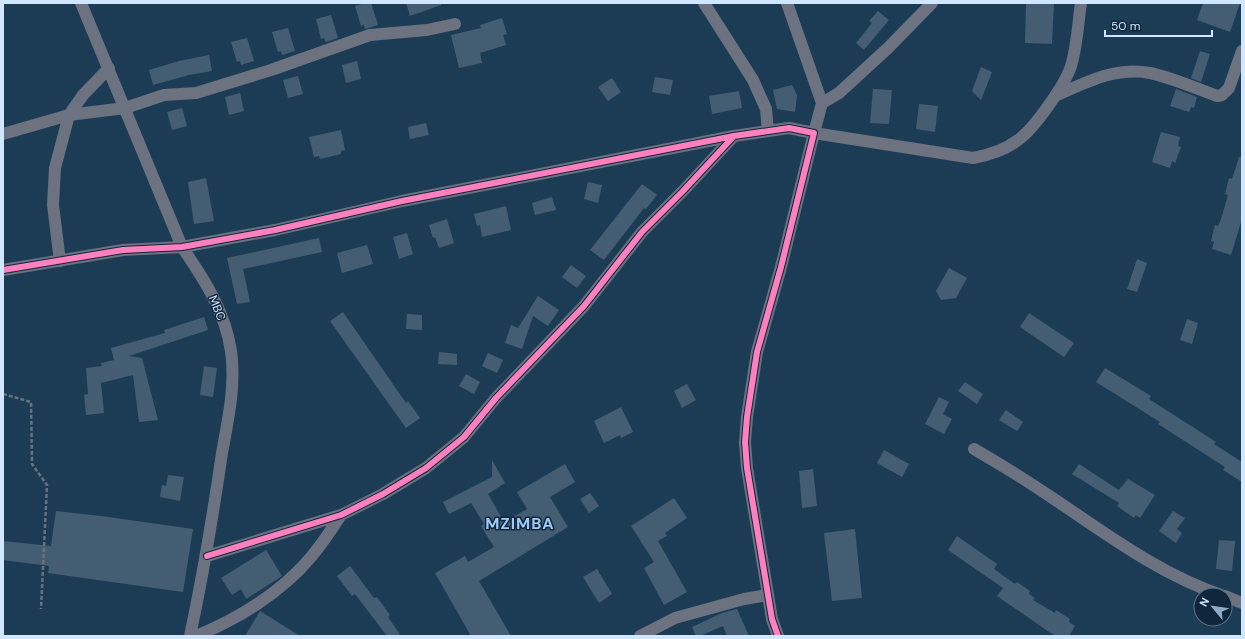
<svg xmlns="http://www.w3.org/2000/svg" width="1245" height="639" font-family="'DM Sans',sans-serif">
  <rect width="100%" height="100%" fill="#1c3c56"/>
  <path fill="#455d73" d="M 365,3 L 371,3 L 378,25 L 365,29 L 364,25 L 361,26 L 355,6 Z
    M 406,3 L 441,3 L 441,5 L 410,16 Z
    M 1026,3 L 1054,3 L 1052,44 L 1025,43 Z
    M 1203,3 L 1240,3 L 1230,32 L 1197,20 Z
    M 878,11 L 889,20 L 864,50 L 856,43 L 872,23 L 869,21 Z
    M 331,15 L 338,38 L 326,42 L 324,38 L 321,39 L 316,19 Z
    M 502,18 L 507,34 L 503,35 L 506,45 L 480,53 L 482,63 L 459,68 L 451,35 L 481,28 L 480,25 Z
    M 288,28 L 295,51 L 282,55 L 281,51 L 278,52 L 272,32 Z
    M 247,38 L 254,61 L 241,65 L 240,61 L 237,62 L 231,42 Z
    M 1200,51 L 1210,54 L 1201,82 L 1191,78 Z
    M 209,55 L 212,71 L 189,75 L 153,85 L 149,70 L 179,61 Z
    M 357,61 L 361,79 L 346,83 L 342,65 Z
    M 981,67 L 992,72 L 981,100 L 972,91 Z
    M 298,76 L 303,94 L 288,98 L 283,80 Z
    M 655,77 L 673,80 L 670,95 L 652,92 Z
    M 612,78 L 621,92 L 608,101 L 598,87 Z
    M 792,85 L 797,95 L 795,112 L 777,109 L 773,90 Z
    M 873,89 L 892,90 L 889,124 L 870,123 Z
    M 1176,89 L 1197,97 L 1194,108 L 1191,107 L 1189,112 L 1170,106 Z
    M 739,91 L 742,108 L 712,114 L 709,96 Z
    M 240,93 L 244,111 L 229,115 L 225,97 Z
    M 919,104 L 938,106 L 935,132 L 916,129 Z
    M 182,108 L 187,126 L 172,130 L 167,112 Z
    M 426,123 L 429,135 L 410,139 L 408,127 Z
    M 341,130 L 345,150 L 341,151 L 341,154 L 320,159 L 319,156 L 314,157 L 309,137 Z
    M 1161,132 L 1180,137 L 1178,146 L 1181,147 L 1175,163 L 1172,161 L 1170,168 L 1152,162 Z
    M 1239,157 L 1242,157 L 1242,219 L 1231,255 L 1212,249 L 1214,242 L 1211,241 L 1215,225 L 1218,226 L 1221,219 L 1228,195 L 1225,194 L 1229,178 L 1232,179 Z
    M 206,178 L 214,221 L 194,224 L 188,182 Z
    M 588,182 L 602,185 L 598,203 L 584,199 Z
    M 642,184 L 657,195 L 646,209 L 644,208 L 604,260 L 590,250 Z
    M 552,197 L 556,210 L 535,215 L 532,203 Z
    M 506,206 L 511,230 L 482,237 L 480,225 L 477,226 L 474,214 Z
    M 447,219 L 454,243 L 439,248 L 435,237 L 433,238 L 429,225 Z
    M 407,233 L 413,254 L 399,259 L 393,237 Z
    M 319,238 L 322,252 L 243,269 L 250,302 L 237,304 L 227,258 Z
    M 367,245 L 373,264 L 342,273 L 337,253 Z
    M 1137,259 L 1147,263 L 1137,292 L 1127,289 Z
    M 571,265 L 586,276 L 577,288 L 562,277 Z
    M 949,268 L 967,278 L 956,298 L 941,300 L 936,291 Z
    M 538,296 L 559,310 L 548,326 L 533,316 L 522,349 L 505,343 L 511,325 L 518,328 Z
    M 343,312 L 406,403 L 408,401 L 420,418 L 406,428 L 330,321 Z
    M 1029,313 L 1074,343 L 1064,357 L 1020,327 Z
    M 407,314 L 422,315 L 422,330 L 406,329 Z
    M 204,317 L 208,330 L 129,356 L 142,358 L 158,420 L 139,422 L 133,375 L 101,383 L 104,413 L 86,415 L 84,395 L 88,394 L 86,368 L 102,366 L 101,363 L 114,360 L 111,348 L 165,333 L 164,330 Z
    M 1187,319 L 1198,323 L 1192,344 L 1180,340 Z
    M 439,352 L 457,354 L 457,365 L 438,364 Z
    M 488,353 L 503,360 L 497,373 L 482,366 Z
    M 204,366 L 217,368 L 213,397 L 200,395 Z
    M 1105,368 L 1151,396 L 1149,399 L 1216,442 L 1214,444 L 1242,462 L 1242,482 L 1223,470 L 1225,467 L 1158,424 L 1160,422 L 1096,382 Z
    M 466,374 L 480,382 L 474,394 L 459,386 Z
    M 965,382 L 983,394 L 977,404 L 958,391 Z
    M 687,384 L 696,400 L 682,408 L 674,391 Z
    M 939,397 L 949,402 L 943,414 L 952,419 L 944,434 L 925,424 Z
    M 621,407 L 633,432 L 621,438 L 620,435 L 604,443 L 594,421 Z
    M 1006,410 L 1023,422 L 1017,431 L 999,420 Z
    M 884,450 L 909,464 L 902,477 L 877,463 Z
    M 492,460 L 505,483 L 488,494 L 504,522 L 527,509 L 517,492 L 565,464 L 575,482 L 550,497 L 568,527 L 479,581 L 511,636 L 471,636 L 435,573 L 465,556 L 468,562 L 494,547 L 481,526 L 484,524 L 471,503 L 449,514 L 443,502 L 492,477 Z
    M 1079,464 L 1119,490 L 1128,479 L 1155,495 L 1140,518 L 1136,515 L 1134,518 L 1117,506 L 1119,503 L 1072,474 Z
    M 813,469 L 817,506 L 802,508 L 799,471 Z
    M 168,475 L 184,477 L 180,501 L 160,497 L 162,485 L 166,486 Z
    M 590,493 L 599,506 L 589,513 L 580,499 Z
    M 674,498 L 687,518 L 665,533 L 667,536 L 658,541 L 687,592 L 664,605 L 644,568 L 654,562 L 631,526 Z
    M 56,511 L 101,516 L 193,529 L 183,592 L 48,573 L 49,566 L 3,560 L 3,541 L 51,546 Z
    M 1173,511 L 1185,518 L 1177,529 L 1182,533 L 1176,543 L 1159,531 Z
    M 855,529 L 862,598 L 832,601 L 824,533 Z
    M 957,536 L 997,564 L 994,569 L 1015,584 L 1017,582 L 1030,591 L 1029,594 L 1035,598 L 1033,600 L 1055,613 L 1056,610 L 1070,619 L 1069,622 L 1075,626 L 1069,636 L 1055,636 L 997,596 L 1003,588 L 948,550 Z
    M 1219,540 L 1235,541 L 1232,571 L 1216,569 Z
    M 266,550 L 282,576 L 246,599 L 241,589 L 232,595 L 221,578 Z
    M 350,566 L 374,598 L 377,597 L 390,615 L 388,617 L 401,636 L 387,636 L 355,594 L 352,596 L 337,576 Z
    M 597,569 L 612,594 L 599,603 L 583,577 Z
    M 737,609 L 749,636 L 727,636 L 723,626 L 700,636 L 696,636 L 692,627 L 722,613 Z
    M 260,611 L 300,636 L 245,636 Z"/>
  <g fill="none" stroke-linecap="round" stroke-linejoin="round">
    <path stroke="#677281" stroke-width="2.5" stroke-dasharray="4 2" stroke-linecap="butt" d="M 3,394 L 31,402 L 32,464 L 47,485 L 41,609"/>
    <path stroke="#6c727f" stroke-width="12" d="M 81,3 L 182,247 C 204,279 225,311 231,351 C 236,384 228,420 222,453 C 213,515 203,575 190,636
      M 704,3 L 753,80 L 766,109 L 768,131
      M 787,3 L 822,103 L 814,133 L 973,158 C 989,155 1005,150 1018,140 C 1034,129 1065,85 1071,66 C 1077,46 1078,24 1081,3
      M 1055,96 C 1085,83 1116,66 1150,73 C 1173,78 1195,88 1217,96 L 1222,95 L 1229,88 L 1242,51
      M 822,103 L 839,93 L 888,48 L 932,3
      M 3,134 L 69,115 L 125,108 L 164,95 L 196,93 L 271,70 L 370,35 L 427,30 L 455,24
      M 60,261 L 53,205 L 55,168 L 69,115 L 83,95 L 109,68
      M 3,270 L 123,250 L 182,247 L 275,230 L 402,201 L 734,136 L 789,128 L 814,133 L 781,267 L 757,352 L 747,417 L 745,442 L 747,468 L 772,619 L 778,636
      M 974,449 C 1000,464 1026,480 1051,497 C 1105,533 1159,574 1221,595
      M 207,556 L 341,515 L 383,494 L 426,468 L 464,437 L 496,398 L 584,306 L 642,232 L 683,191 L 734,136
      M 1225,596 L 1242,603
      M 196,636 C 238,619 282,592 311,557 C 322,544 332,529 341,515
      M 640,636 L 675,618 L 744,599 L 768,595"/>
    <defs>
      <path id="cycleway" d="M 3,270 L 123,250 L 182,247 L 275,230 L 402,201 L 734,136 L 789,128 L 814,133 L 781,267 L 757,352 L 747,417 L 745,442 L 747,468 L 772,619 L 778,636
        M 207,556 L 341,515 L 383,494 L 426,468 L 464,437 L 496,398 L 584,306 L 642,232 L 683,191 L 734,136"/>
    </defs>
    <use href="#cycleway" stroke="#10263c" stroke-width="8"/>
    <use href="#cycleway" stroke="#ff80c0" stroke-width="6"/>
  </g>
  <g text-anchor="middle" dominant-baseline="central" stroke-width="3" stroke-linejoin="round" paint-order="stroke">
    <g font-size="12" fill="#d1e7ff" stroke="#10263c">
      <text transform="translate(217 308) rotate(68)">MBC</text>
    </g>
    <g font-size="16" font-weight="bold" letter-spacing="1" fill="#9ecaf7" stroke="#10263c">
      <text x="520" y="523">MZIMBA</text>
    </g>
  </g>
  <rect width="1245" height="639" fill="none" stroke="#d1e7ff" stroke-width="8"/>
  <g transform="translate(1213 607) rotate(299)"><circle r="19" fill="#10263c" stroke="#5d738a"/>
  <path d="M0-3L7 15L0 10L-7 15Z" fill="#92abc4"/>
  <text y="-6" font-size="11" font-weight="bold" text-anchor="middle" fill="#d1e7ff">N</text>
  </g>
  <path d="M1105 30v6h107v-6" fill="none" stroke="#d1e7ff" stroke-width="2"/>
  <text x="1111" y="30" font-size="12" fill="#d1e7ff" stroke="#10263c" stroke-width="3" paint-order="stroke">50 m</text>
</svg>
